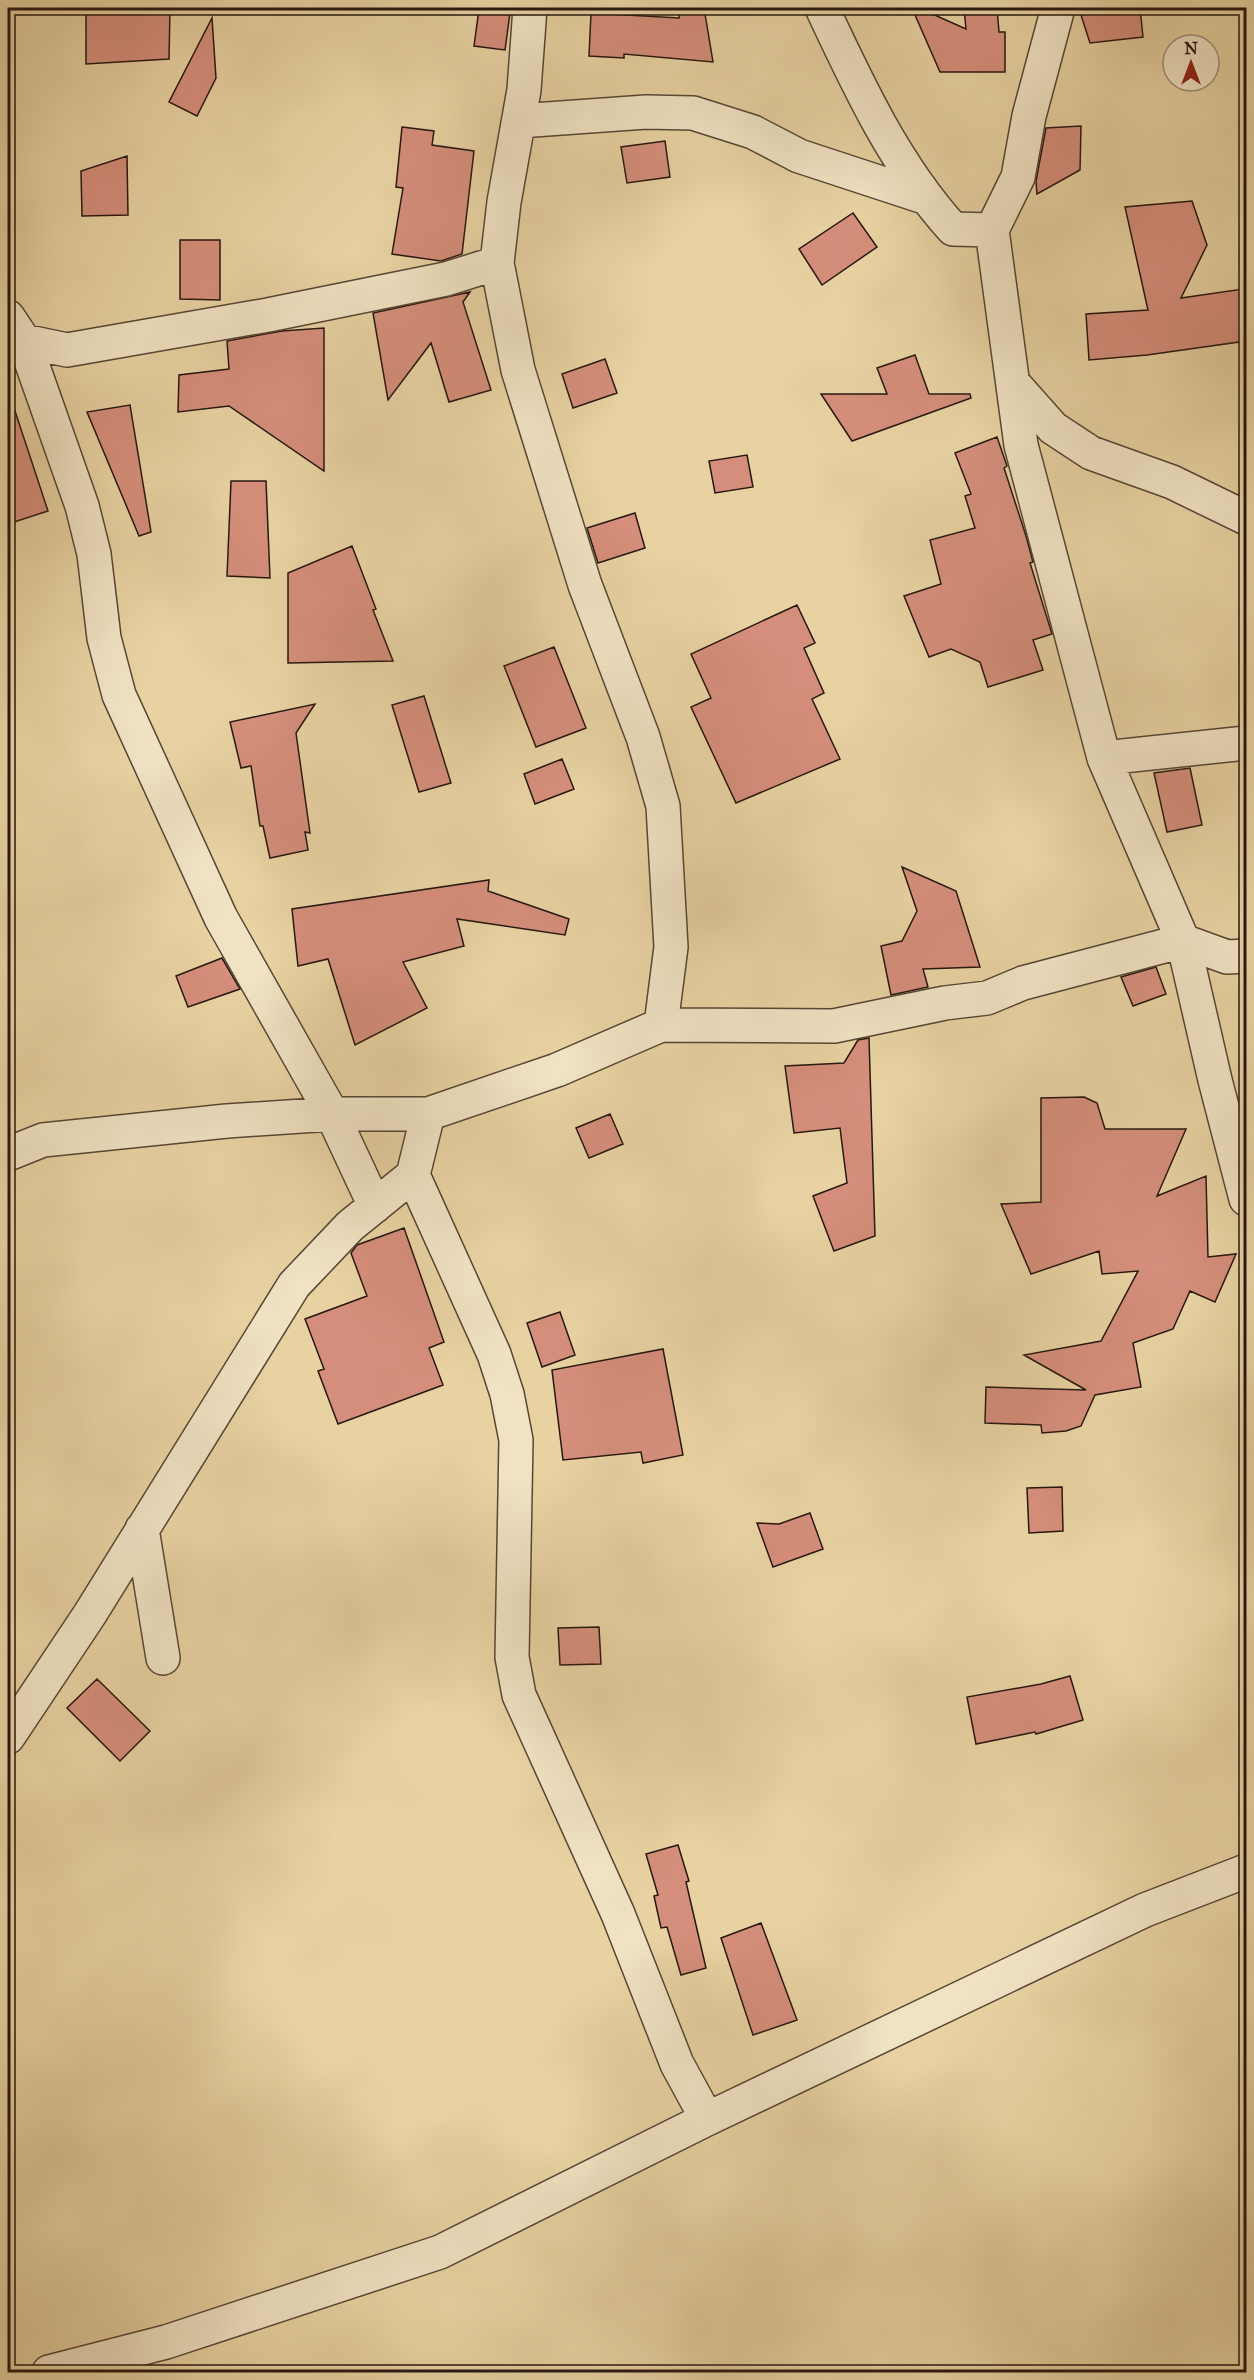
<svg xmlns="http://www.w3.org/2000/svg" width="1254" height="2380" font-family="'IM FELL Great Primer',serif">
  <rect width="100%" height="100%" fill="#e8d2a2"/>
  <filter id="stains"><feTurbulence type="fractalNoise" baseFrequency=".00333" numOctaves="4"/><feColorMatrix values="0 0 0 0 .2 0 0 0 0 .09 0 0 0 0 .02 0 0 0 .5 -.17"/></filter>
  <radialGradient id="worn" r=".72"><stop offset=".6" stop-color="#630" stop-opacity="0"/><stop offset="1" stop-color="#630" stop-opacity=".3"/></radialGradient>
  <path fill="#d58e7b" stroke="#261711" stroke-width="1.5" d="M 126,8 L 170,8 L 169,59 L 86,64 L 86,11 L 126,11 Z
    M 680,8 L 704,8 L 713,62 L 624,54 L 624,58 L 589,56 L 591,13 L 679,18 Z
    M 912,8 L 919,8 L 966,29 L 964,8 L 997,8 L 999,32 L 1005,32 L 1005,72 L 940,72 Z
    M 1104,8 L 1140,8 L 1143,37 L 1090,43 L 1081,15 Z
    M 479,9 L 510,13 L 505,50 L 474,46 Z
    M 212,18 L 216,78 L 197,116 L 169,102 Z
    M 1081,126 L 1080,170 L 1037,194 L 1036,181 L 1046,128 Z
    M 402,127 L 434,131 L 432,145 L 474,151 L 462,254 L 441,261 L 392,254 L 403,188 L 396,187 Z
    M 665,141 L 670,177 L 627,183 L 621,147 Z
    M 127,156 L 128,215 L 82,216 L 81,171 Z
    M 1192,201 L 1207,245 L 1181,298 L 1243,289 L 1246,341 L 1147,355 L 1089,360 L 1086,314 L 1148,310 L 1125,207 Z
    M 853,213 L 877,247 L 822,285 L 799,249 Z
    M 180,240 L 220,240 L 220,300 L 180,299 Z
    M 470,292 L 463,302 L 491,390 L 449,402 L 431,343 L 388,400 L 373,313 Z
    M 324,328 L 324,471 L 229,406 L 178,412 L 179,375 L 229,369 L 227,341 L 282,331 Z
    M 915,355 L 929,394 L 970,394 L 971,398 L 852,441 L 821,394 L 887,394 L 877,368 Z
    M 605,359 L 617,393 L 573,408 L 562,374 Z
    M 130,405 L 151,532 L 139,536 L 87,412 Z
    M 14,408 L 48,511 L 8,524 L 8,409 Z
    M 997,437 L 1007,466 L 1004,468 L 1026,536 L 1033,562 L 1030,563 L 1052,634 L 1033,640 L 1043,670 L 988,687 L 980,662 L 951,649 L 929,657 L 904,596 L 941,584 L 930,540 L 975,528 L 965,496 L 971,494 L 955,453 Z
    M 747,455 L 753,487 L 715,493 L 709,461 Z
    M 231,481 L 266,481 L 270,578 L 227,576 Z
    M 635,513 L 645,548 L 598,563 L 587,528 Z
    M 352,546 L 376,609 L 373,610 L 393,661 L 288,663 L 288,573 Z
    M 797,605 L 815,643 L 804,648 L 824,693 L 812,699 L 840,759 L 736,803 L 691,707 L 711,698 L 691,654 Z
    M 554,647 L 586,728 L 536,747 L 504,666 Z
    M 424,696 L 451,783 L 419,792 L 392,705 Z
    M 315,704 L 296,733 L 310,833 L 305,832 L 308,850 L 270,858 L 263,826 L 260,826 L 251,766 L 241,768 L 230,722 Z
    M 562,759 L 574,789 L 535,804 L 524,774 Z
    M 1190,768 L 1202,825 L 1167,832 L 1154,773 Z
    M 902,867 L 956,891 L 980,967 L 923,969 L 928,987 L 891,995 L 881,946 L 902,941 L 917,911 Z
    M 489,880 L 488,891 L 569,919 L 565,935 L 457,919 L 464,946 L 403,962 L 427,1008 L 355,1045 L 328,959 L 298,966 L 292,909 Z
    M 222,958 L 240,989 L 188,1007 L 176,976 Z
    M 1156,967 L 1166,994 L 1133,1006 L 1121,977 Z
    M 869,1038 L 875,1236 L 834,1251 L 813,1196 L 847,1183 L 840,1128 L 794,1133 L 785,1066 L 844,1063 L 858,1040 Z
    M 1084,1097 L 1097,1103 L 1105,1129 L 1186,1129 L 1157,1196 L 1206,1176 L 1208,1257 L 1236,1254 L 1215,1302 L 1190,1291 L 1173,1329 L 1133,1343 L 1141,1387 L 1095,1395 L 1081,1426 L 1066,1431 L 1042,1433 L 1041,1425 L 985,1423 L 986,1387 L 1086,1390 L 1024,1355 L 1101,1341 L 1138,1271 L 1102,1274 L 1099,1251 L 1031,1274 L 1001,1204 L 1041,1202 L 1041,1098 Z
    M 610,1114 L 623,1144 L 589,1158 L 576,1128 Z
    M 404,1228 L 444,1342 L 429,1348 L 443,1385 L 338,1424 L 318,1371 L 324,1369 L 305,1319 L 367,1296 L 351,1253 L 357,1245 Z
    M 560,1312 L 575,1355 L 542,1367 L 527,1323 Z
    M 663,1349 L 683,1455 L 643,1463 L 641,1452 L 563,1460 L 552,1370 Z
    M 1062,1487 L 1063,1531 L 1029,1533 L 1027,1488 Z
    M 810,1513 L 823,1549 L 773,1567 L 757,1523 L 779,1524 Z
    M 599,1627 L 601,1664 L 560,1665 L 558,1628 Z
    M 1070,1676 L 1083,1720 L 1036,1734 L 1035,1732 L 976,1744 L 967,1697 L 1041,1684 Z
    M 97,1679 L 150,1731 L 120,1761 L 67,1708 Z
    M 678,1845 L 689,1881 L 686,1882 L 706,1968 L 681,1975 L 667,1927 L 661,1928 L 654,1896 L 658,1895 L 646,1854 Z
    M 761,1923 L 797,2020 L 753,2035 L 721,1938 Z"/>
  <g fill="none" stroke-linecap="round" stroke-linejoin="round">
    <defs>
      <path id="minor" d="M 530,8 L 524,90 L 504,202 L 497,263 L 518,370 L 585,585 L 643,737 L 663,806 L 671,947 L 661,1025
        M 822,8 C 858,85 895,165 953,229 L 992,230
        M 1058,8 L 1029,116 L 1018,177 L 992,230 L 1021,445 L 1104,758 L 1183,941 L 1215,1080 L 1246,1199
        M 519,121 L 646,112 L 693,113 L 753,132 L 799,156 L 924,197
        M 8,317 L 24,341 L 82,506 L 94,554 L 104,638 L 119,695 L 221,918 L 332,1114 L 375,1206
        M 8,345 L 24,341 L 67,350 L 268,315 L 446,279 L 497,263
        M 1013,383 L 1053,428 L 1091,453 L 1172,482 L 1246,518
        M 1104,758 L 1246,743
        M 8,1154 L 43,1140 L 227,1121 L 332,1114 L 428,1114 L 557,1070 L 661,1025 L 834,1026 L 945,1003 L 987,998 L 1023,983 L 1183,941 L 1227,957 L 1246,956
        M 413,1175 L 494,1354 L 507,1394 L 516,1440 L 512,1657 L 519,1695 L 618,1914 L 677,2064 L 707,2119
        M 142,1529 L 163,1658
        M 8,1737 L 90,1614 L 294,1285 L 350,1226 L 413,1175 L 428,1114
        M 49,2372 L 166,2342 L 440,2252 L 707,2119 L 1145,1910 L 1246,1871"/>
    </defs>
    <use href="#minor" stroke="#564635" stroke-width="36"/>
    <use href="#minor" stroke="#f0e2c3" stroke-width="33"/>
  </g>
  <rect width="1254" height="2380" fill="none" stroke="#e8d2a2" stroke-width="30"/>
  <rect x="9" y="9" width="1236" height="2362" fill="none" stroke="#261711" stroke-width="3"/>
  <rect x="15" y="15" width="1224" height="2350" fill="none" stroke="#261711" stroke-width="1.5"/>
  <g transform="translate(1191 63)"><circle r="28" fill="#f0e2c3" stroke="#9f917c" stroke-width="1.5"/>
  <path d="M0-4.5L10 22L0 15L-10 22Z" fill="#8f2418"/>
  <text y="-9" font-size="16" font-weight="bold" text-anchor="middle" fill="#261711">N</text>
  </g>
  <rect width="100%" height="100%" filter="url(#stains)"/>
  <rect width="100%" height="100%" fill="url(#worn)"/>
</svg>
